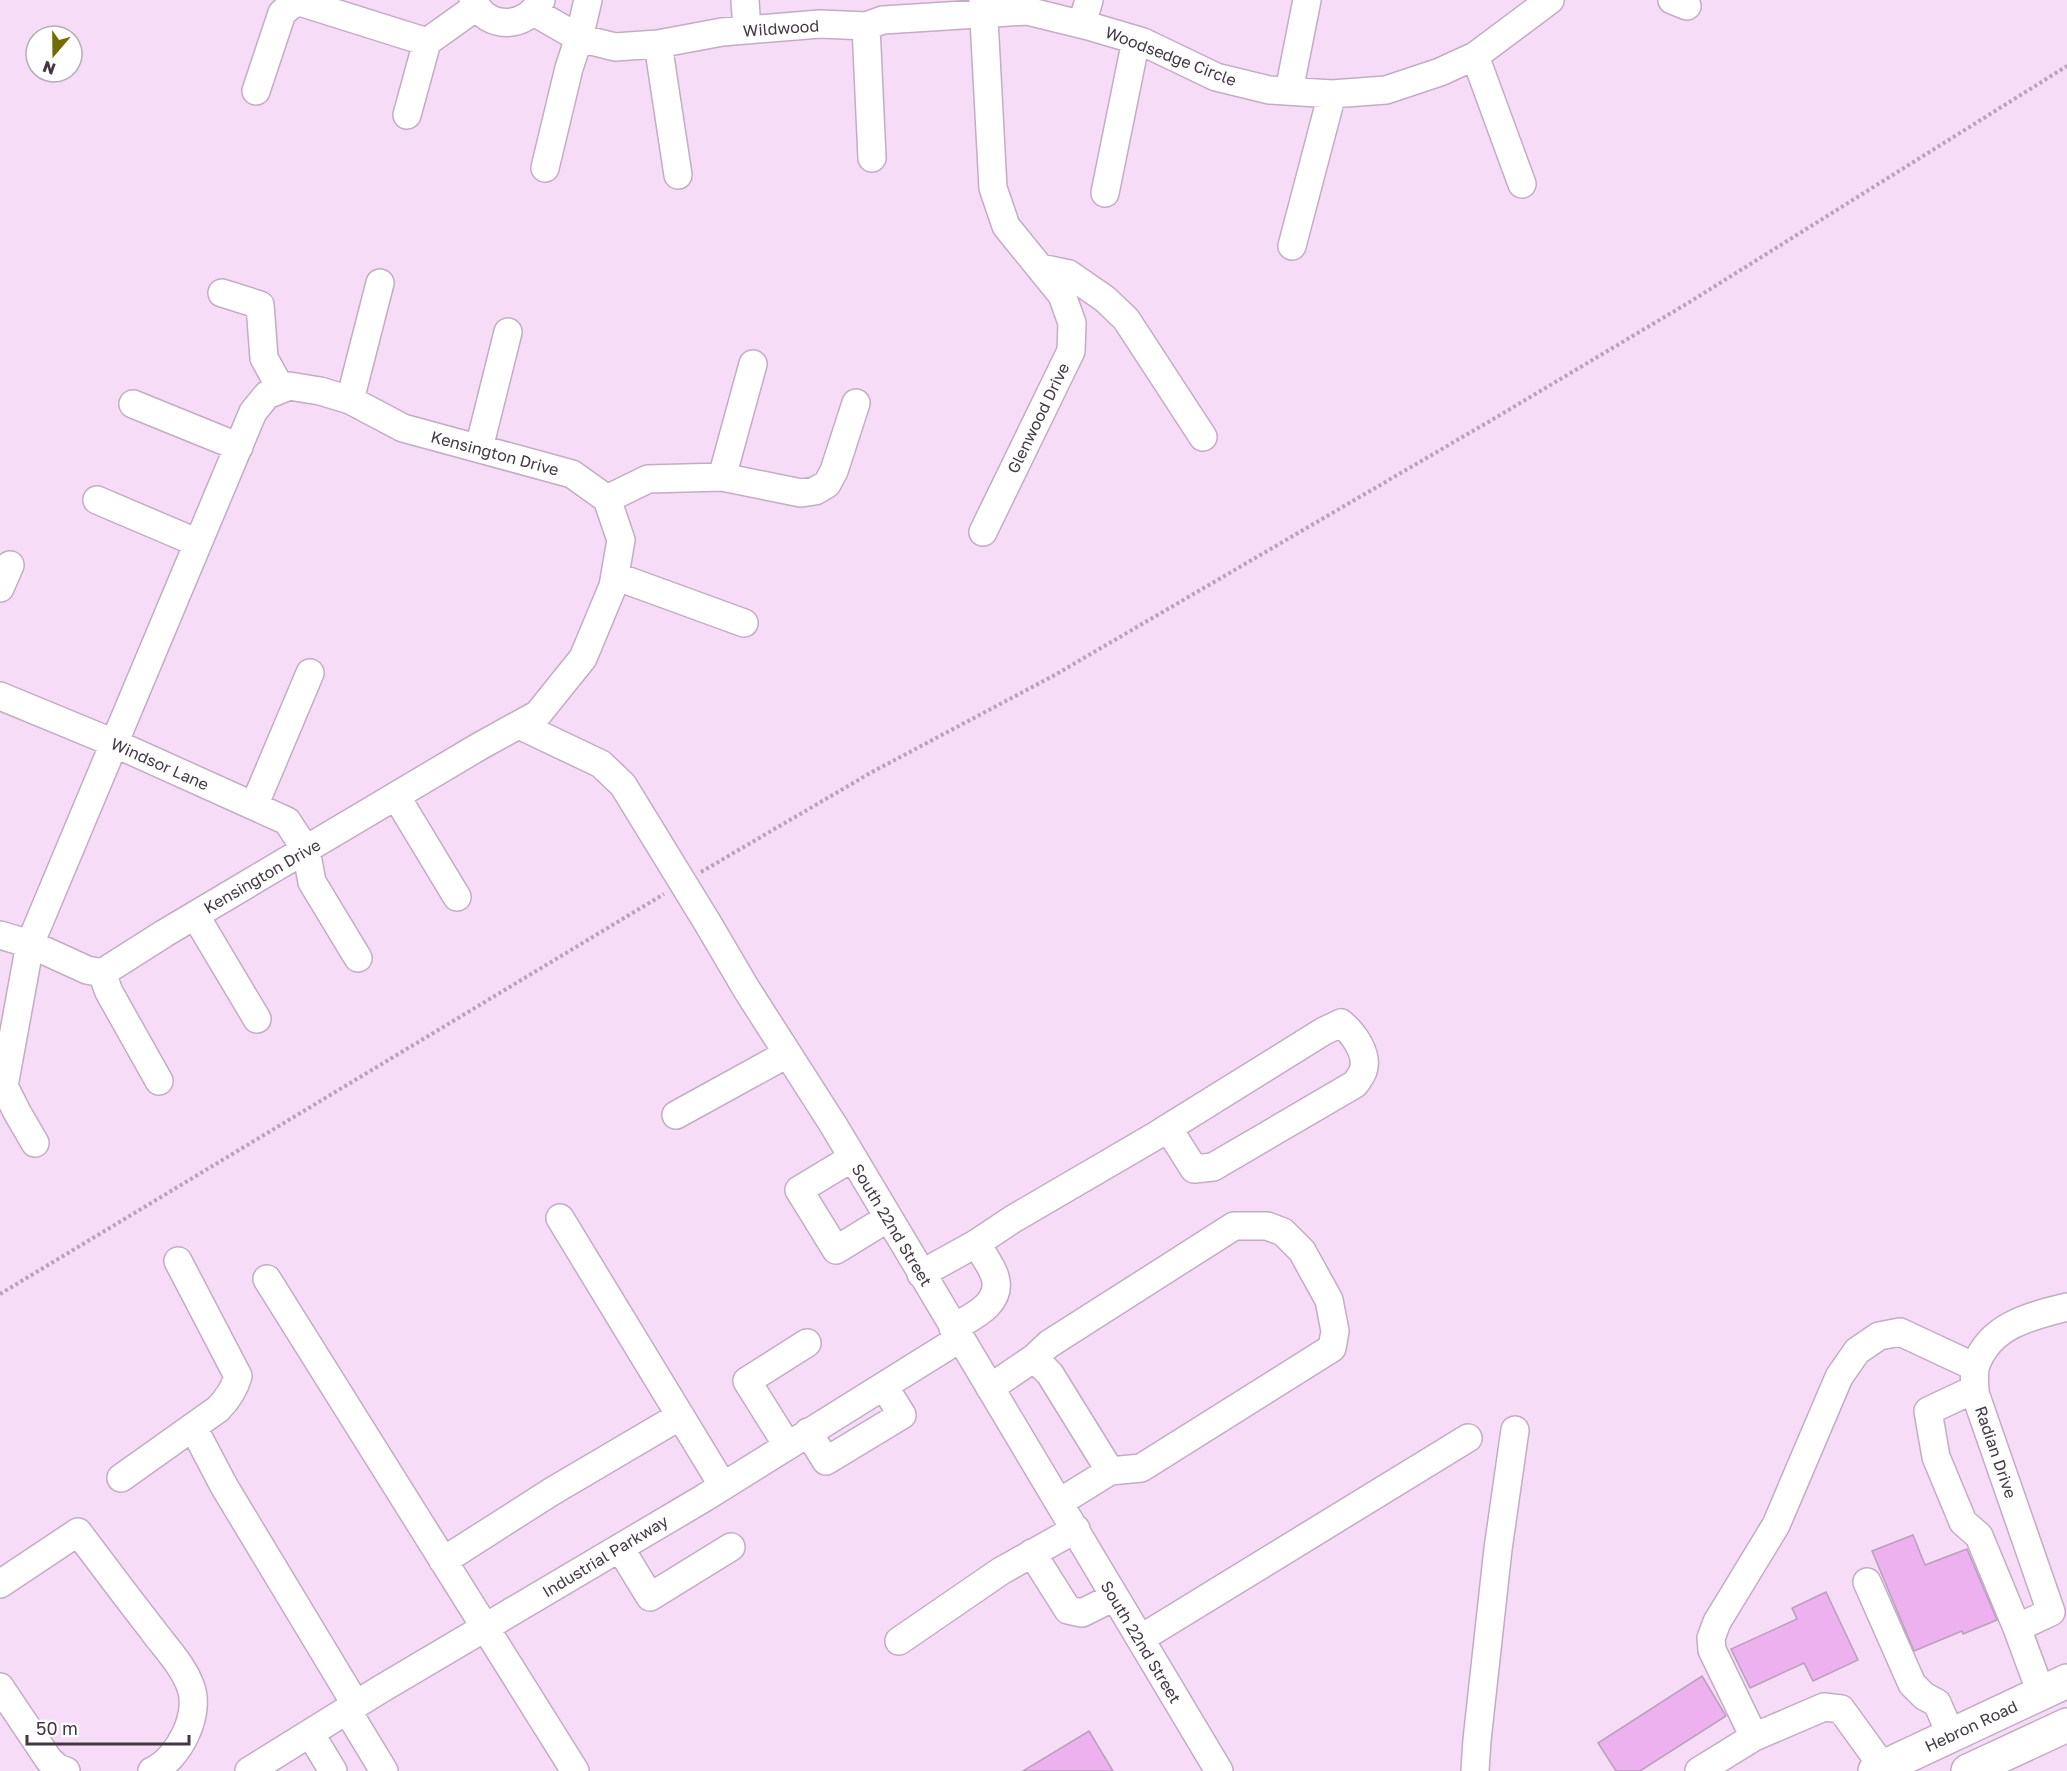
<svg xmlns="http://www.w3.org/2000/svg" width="2067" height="1771" font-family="'Golos Text',sans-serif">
  <rect width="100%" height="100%" fill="#f6dcf7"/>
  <path fill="#edb1ef" stroke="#b9a0ba" stroke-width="1.5" d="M 1913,1535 L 1925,1565 L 1967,1549 L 1997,1620 L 1963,1634 L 1962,1631 L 1914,1651 L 1872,1551 Z
    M 1826,1592 L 1858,1660 L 1813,1681 L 1804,1663 L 1750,1688 L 1731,1649 L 1797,1619 L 1792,1608 Z
    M 1702,1676 L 1726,1716 L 1640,1771 L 1616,1771 L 1598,1743 Z
    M 1089,1731 L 1113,1771 L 1023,1771 Z"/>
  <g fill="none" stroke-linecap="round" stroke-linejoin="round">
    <defs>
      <path id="minor" d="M 473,0 C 487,31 527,29 541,0
        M 745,0 L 747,30
        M 983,0 L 993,188 L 1006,226 L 1062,295 L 1072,323 L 1071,351 L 983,532
        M 1672,0 L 1687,6
        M 534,12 L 579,38 L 615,47 L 658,44 L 722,32 L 820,24 L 866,26 L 883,20 L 1027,11 L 1092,27 L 1143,42 L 1216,77 L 1269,90 L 1332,94 L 1386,90 L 1440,72 L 1475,56 L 1550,0
        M 1082,24 L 1089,0
        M 866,26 L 872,158
        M 658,44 L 678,175
        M 1475,56 L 1522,184
        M 256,91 L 282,13 L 294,3 L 303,3 L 427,42
        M 1289,91 L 1307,0
        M 407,115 L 427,42 L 476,7
        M 545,168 L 569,68 L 579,38 L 588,0
        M 1105,193 L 1136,40
        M 1292,246 L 1332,94
        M 1041,268 L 1069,274 L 1105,299 L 1126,319 L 1203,437
        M 222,293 L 260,305 L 264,358 L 281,389
        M 350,400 L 380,283
        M 133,404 L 239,447
        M 479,448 L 508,332
        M 722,477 L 753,364
        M 607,499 L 648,479 L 722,477 L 801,493 L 815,491 L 827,484 L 834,471 L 856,403
        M 97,500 L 198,543
        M 615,576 L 744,623
        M 0,588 L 10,565
        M 0,696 L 114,743 L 287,821 L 306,850 L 312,882 L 358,958
        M 519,725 L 601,764 L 623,785 L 707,922 L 747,990 L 834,1126 L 1219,1771
        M 396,796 L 457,897
        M 254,806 L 310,673
        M 195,915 L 257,1019
        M 0,935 L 30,944 L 87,970 L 102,973 L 165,933 L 480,746 L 538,714 L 583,658 L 613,586 L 621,540 L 607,499 L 572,474 L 403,428 L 350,400 L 320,391 L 289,386 L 267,395 L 253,412 L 30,944 L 4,1086 L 17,1112 L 35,1143
        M 102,973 L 109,992 L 159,1081
        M 676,1115 L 787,1054
        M 852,1158 L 799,1190 L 836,1250 L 888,1218
        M 560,1218 L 723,1486
        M 977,1243 L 1013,1219 L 1157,1135 L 1168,1128 L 1324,1031 L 1341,1023 C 1353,1033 1369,1054 1363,1071 C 1361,1076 1358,1080 1355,1084 L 1213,1167 L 1194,1169 L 1168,1128
        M 921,1274 L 977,1243 C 982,1254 992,1266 995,1277 C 1003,1304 971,1317 953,1328
        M 267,1279 L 575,1771
        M 1034,1358 L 1049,1344 L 1234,1226 L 1267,1226 L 1283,1232 L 1302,1251 L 1329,1300 L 1335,1331 L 1332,1348 L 1141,1468 L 1110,1471 L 1060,1502
        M 990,1388 L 1034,1358 L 1050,1374 L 1110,1471
        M 1975,1389 L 1928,1411 L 1936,1457 L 1963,1522 L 1979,1536 L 2017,1628
        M 193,1427 L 224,1486 L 356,1705
        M 808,1432 L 826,1461 L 902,1415 L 884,1386
        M 787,1445 L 747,1381 L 807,1343
        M 121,1478 L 218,1409 C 228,1399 234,1390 238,1376 L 178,1261
        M 620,1548 L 650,1597 L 731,1547
        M 1032,1553 L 1068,1610 L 1082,1613 L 1114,1597
        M 443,1561 L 551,1492 L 680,1416
        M 1867,1582 L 1912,1684 L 1924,1696 L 1937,1703 L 1951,1735
        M 0,1584 L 78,1532 C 102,1564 126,1596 151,1628 C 164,1646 182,1664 190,1685 C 202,1713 179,1759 152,1771
        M 1140,1639 L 1468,1438
        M 899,1641 L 1001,1571 L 1076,1529
        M 0,1687 L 49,1760 L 58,1768 L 66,1771
        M 2041,1693 L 2017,1628 L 2051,1612 L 1975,1393 C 1975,1384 1973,1373 1976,1365 C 1990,1325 2031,1316 2067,1307
        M 347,1710 L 384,1771
        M 310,1733 L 333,1771
        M 1754,1737 L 1712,1650 L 1711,1638 L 1717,1622 L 1776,1525 L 1839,1377 L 1857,1351 L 1879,1336 L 1900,1332 L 1975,1367
        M 249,1771 L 381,1689 L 704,1498 L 959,1339
        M 1475,1771 L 1477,1740 L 1498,1549 L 1515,1430
        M 1699,1771 L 1754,1737 L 1824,1707 L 1841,1709 L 1883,1767"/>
      <path id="highway" d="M 1875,1771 L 2067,1681
        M 1968,1771 L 2067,1725"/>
    </defs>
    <use href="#minor" stroke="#c4acc5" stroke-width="30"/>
    <use href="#highway" stroke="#c4acc5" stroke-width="36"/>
    <path stroke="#b8a3b9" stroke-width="4" stroke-dasharray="3 3" stroke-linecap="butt" d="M 701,872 L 872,772 L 1053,676 L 1495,418 L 1688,303 L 2067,66
      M 0,1294 L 664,894"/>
    <use href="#minor" stroke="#fff" stroke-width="27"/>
    <use href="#highway" stroke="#fff" stroke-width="33"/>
  </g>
  <g text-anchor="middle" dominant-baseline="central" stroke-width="6" stroke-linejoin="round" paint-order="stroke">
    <g font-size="16" fill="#423843" stroke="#fff">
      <text transform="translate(781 28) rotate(-4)">Wildwood</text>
      <text transform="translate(1171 56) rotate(21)">Woodsedge Circle</text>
      <text transform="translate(1038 418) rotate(-64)">Glenwood Drive</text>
      <text transform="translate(495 453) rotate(15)">Kensington Drive</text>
      <text transform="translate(160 764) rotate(24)">Windsor Lane</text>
      <text transform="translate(262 876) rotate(-30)">Kensington Drive</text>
      <text transform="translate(892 1225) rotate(59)">South 22nd Street</text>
      <text transform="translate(1996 1452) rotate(71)">Radian Drive</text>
      <text transform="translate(605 1556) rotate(-31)">Industrial Parkway</text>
      <text transform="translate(1141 1642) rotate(59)">South 22nd Street</text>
      <text transform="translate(1971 1726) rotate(-25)">Hebron Road</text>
    </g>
  </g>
  <g transform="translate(54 54) rotate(200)"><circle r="28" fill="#ffffff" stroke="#b3afb4" stroke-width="1.5"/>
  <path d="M0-4.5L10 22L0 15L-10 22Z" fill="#756b04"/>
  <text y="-9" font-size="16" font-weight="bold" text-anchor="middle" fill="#423843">N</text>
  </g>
  <path d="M27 1735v9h162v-9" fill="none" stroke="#423843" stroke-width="3"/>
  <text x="36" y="1735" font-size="18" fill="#423843" stroke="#ffffff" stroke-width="4.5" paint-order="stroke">50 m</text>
</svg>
